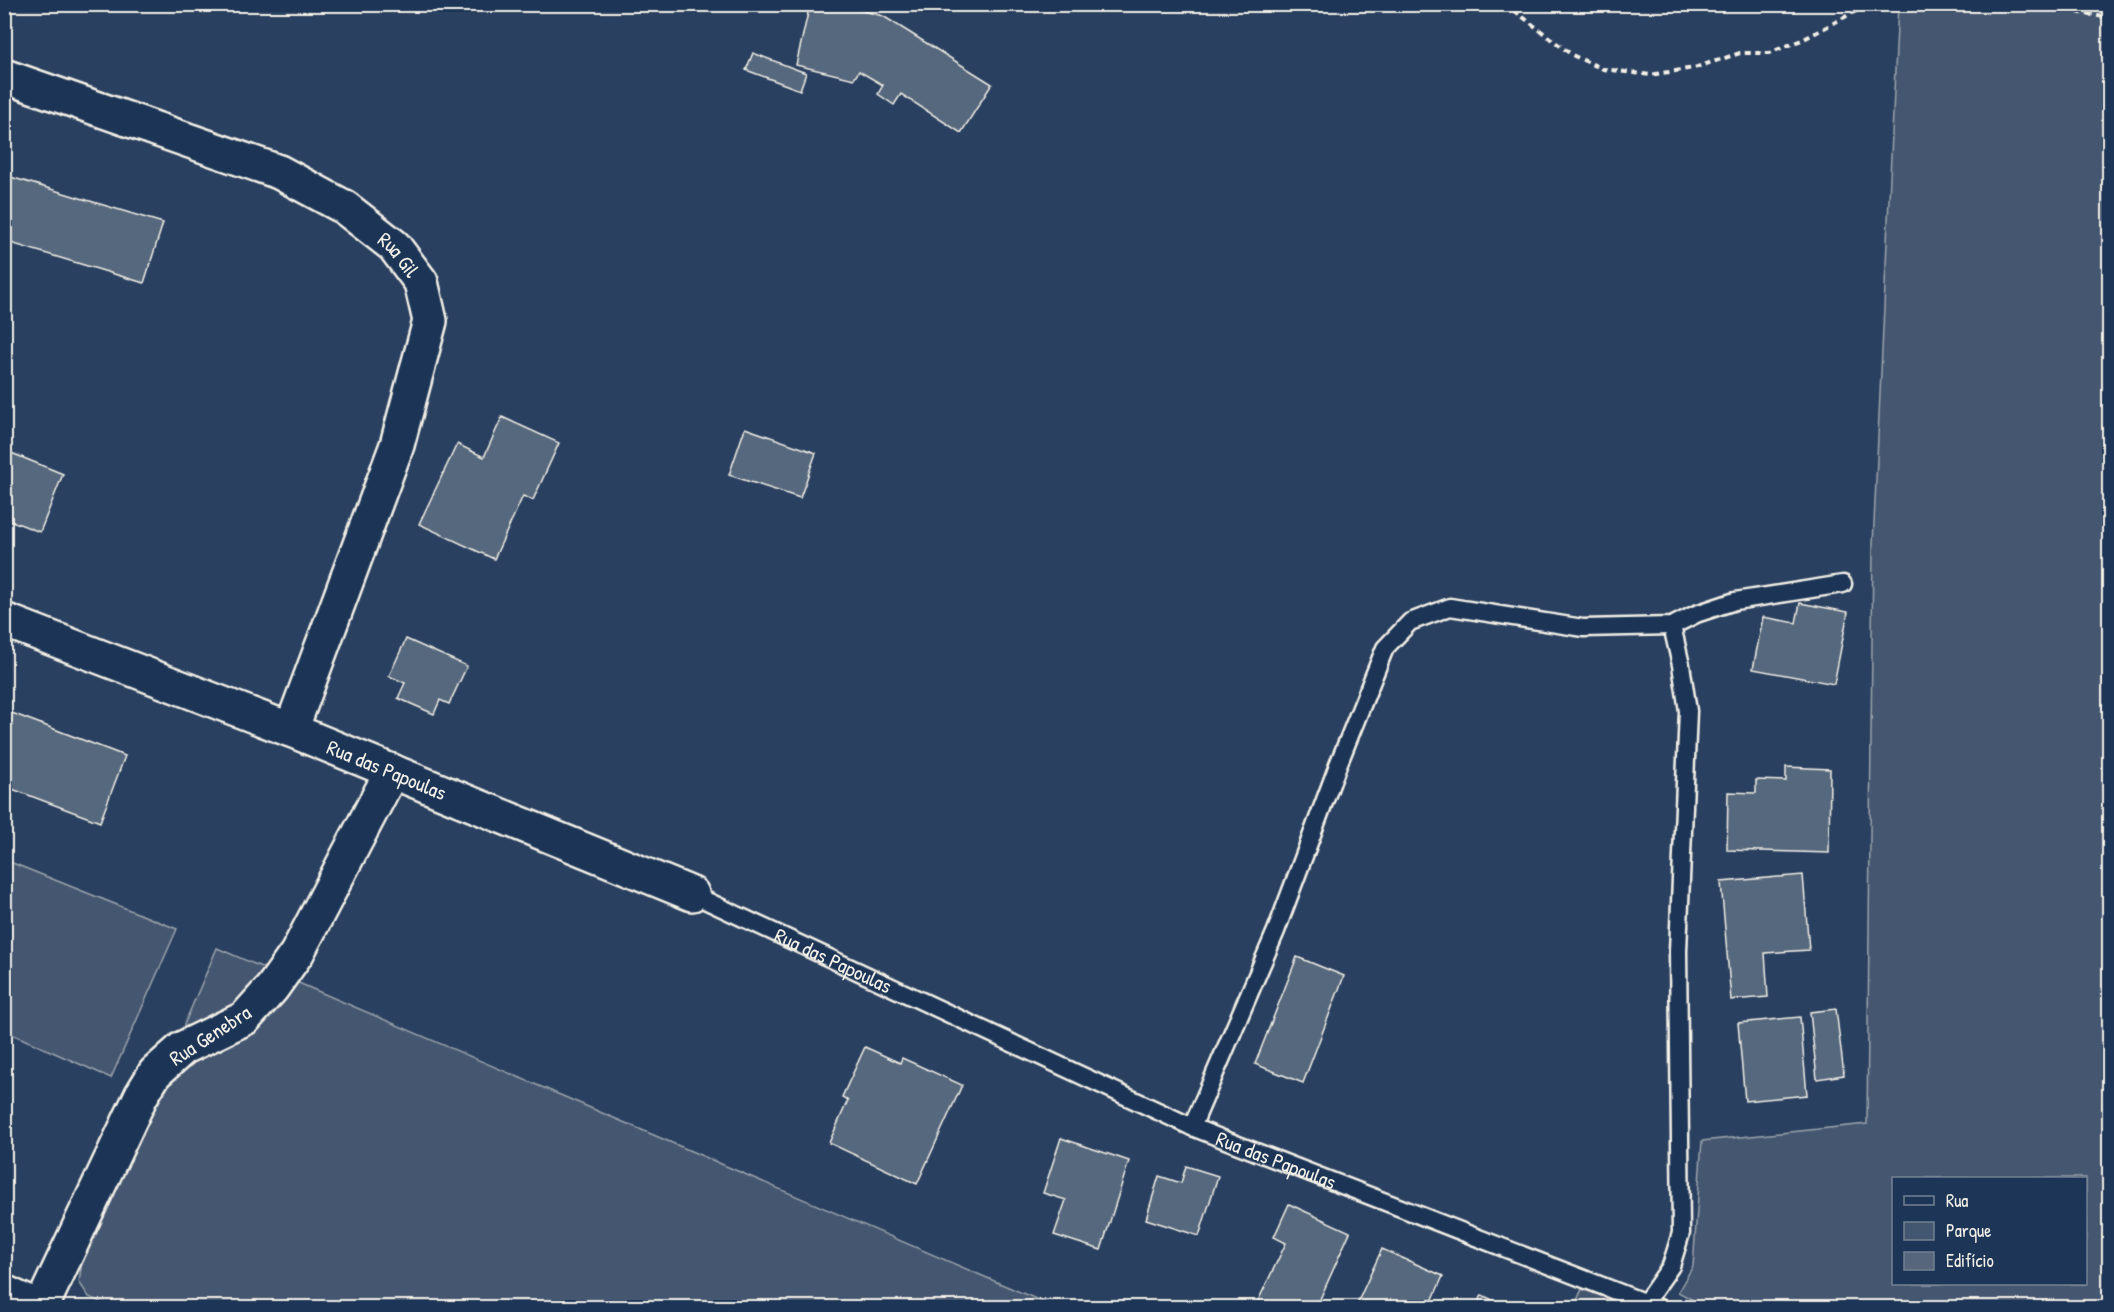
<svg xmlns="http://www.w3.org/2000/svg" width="2114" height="1312" font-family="'Patrick Hand',sans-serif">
  <rect width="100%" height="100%" fill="#2a4060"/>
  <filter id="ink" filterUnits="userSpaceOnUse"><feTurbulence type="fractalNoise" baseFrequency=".0167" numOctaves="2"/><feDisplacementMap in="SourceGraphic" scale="12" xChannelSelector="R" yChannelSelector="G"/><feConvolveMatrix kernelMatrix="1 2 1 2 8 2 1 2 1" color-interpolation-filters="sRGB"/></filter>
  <g filter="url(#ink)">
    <path fill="#445771" stroke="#9ca4ac" stroke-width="1.5" fill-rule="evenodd" d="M 1898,5 L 2109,5 L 2109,1307 L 1708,1308 L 1678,1292 L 1693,1266 L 1702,1141 L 1867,1124 L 1873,545 ZM 1894,1178 L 2086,1178 L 2086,1284 L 1894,1284 Z
      M 5,860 L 177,929 L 111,1078 L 5,1031 Z
      M 217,948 L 1055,1307 L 113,1308 L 89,1297 L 79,1282 L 82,1262 Z
      M 1582,1289 L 1634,1307 L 1574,1307 Z"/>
    <path fill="#56677d" stroke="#f4f1e8" stroke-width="1.5" d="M 810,4 L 837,4 L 883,16 L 992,84 L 961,133 L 901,94 L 894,105 L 878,94 L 883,85 L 859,71 L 854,79 L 796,65 Z
      M 753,53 L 806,73 L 800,90 L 746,70 Z
      M 4,175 L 163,223 L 144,283 L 4,241 Z
      M 502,417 L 559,443 L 533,500 L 523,496 L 494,559 L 419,524 L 457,444 L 484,457 Z
      M 745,428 L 816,453 L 800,498 L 729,475 Z
      M 4,450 L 63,474 L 40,532 L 4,518 Z
      M 1800,603 L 1848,612 L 1834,684 L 1753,669 L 1763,617 L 1796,623 Z
      M 406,639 L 467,666 L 449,704 L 440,700 L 434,714 L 398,698 L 405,683 L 389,676 Z
      M 4,710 L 125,756 L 100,822 L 4,786 Z
      M 1786,767 L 1830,769 L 1829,853 L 1727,850 L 1728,792 L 1756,793 L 1756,780 L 1786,781 Z
      M 1803,875 L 1809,950 L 1765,953 L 1768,997 L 1731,1000 L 1721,882 Z
      M 1297,957 L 1344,976 L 1303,1083 L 1255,1064 Z
      M 1836,1009 L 1844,1075 L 1817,1079 L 1810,1012 Z
      M 1800,1017 L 1807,1095 L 1745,1101 L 1738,1023 Z
      M 865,1047 L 900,1063 L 902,1058 L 962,1085 L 917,1184 L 829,1143 L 848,1100 L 842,1097 Z
      M 1061,1138 L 1129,1161 L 1101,1250 L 1054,1235 L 1066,1200 L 1043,1193 Z
      M 1186,1166 L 1218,1176 L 1199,1236 L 1146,1219 L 1159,1176 L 1181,1183 Z
      M 1289,1204 L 1350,1232 L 1316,1308 L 1273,1308 L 1258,1301 L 1286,1243 L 1274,1237 Z
      M 1382,1249 L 1443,1276 L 1429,1308 L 1355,1308 Z
      M 1482,1295 L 1509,1308 L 1476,1308 Z"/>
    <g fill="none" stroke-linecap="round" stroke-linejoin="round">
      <defs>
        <g id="lane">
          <path id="s1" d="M 692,894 L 1192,1127 L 1659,1308"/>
          <path d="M 1192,1127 L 1276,931 L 1338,765 L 1385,648 L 1410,622 L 1450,607 L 1583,628 L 1672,626 L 1696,614 L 1735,601 L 1843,584"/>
          <path d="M 1645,1303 L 1671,1266 L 1681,1233 L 1678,951 L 1688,711 L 1681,665 L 1672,626"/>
        </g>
        <g id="street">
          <path id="s2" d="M 4,76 L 279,172 L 344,207 L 394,246 L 421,282 L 430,321 L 397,445 L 291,730"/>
          <path id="s3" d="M 4,620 L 291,730 L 692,894"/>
          <path d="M 4,1292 L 39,1308"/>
          <path d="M 41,1308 L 141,1096 L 155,1073 L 183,1048 L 245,1018 L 272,988 L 297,953 L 392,771"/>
        </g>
      </defs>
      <use href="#lane" stroke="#f4f1e8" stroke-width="21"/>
      <use href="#street" stroke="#f4f1e8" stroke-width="38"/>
      <path stroke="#f4f1e8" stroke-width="4" stroke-dasharray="6 4.5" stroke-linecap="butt" d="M 1506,4 L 1572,55 L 1603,69 L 1650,75 L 1694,68 L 1740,53 L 1769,53 L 1804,39 L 1869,4
        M 2057,4 L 2081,13 L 2110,18"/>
      <use href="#lane" stroke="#1d3557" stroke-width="16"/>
      <use href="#street" stroke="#1d3557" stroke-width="33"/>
    </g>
  </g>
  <g text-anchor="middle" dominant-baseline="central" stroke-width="6" stroke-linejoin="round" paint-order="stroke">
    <g font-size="21" fill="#f4f1e8" stroke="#1d3557">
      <text stroke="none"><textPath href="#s2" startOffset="438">Rua Gil</textPath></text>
      <text stroke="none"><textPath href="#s3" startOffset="411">Rua das Papoulas</textPath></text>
      <text stroke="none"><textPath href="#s1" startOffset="156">Rua das Papoulas</textPath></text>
      <text transform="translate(210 1035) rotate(-33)">Rua Genebra</text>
      <text stroke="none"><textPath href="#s1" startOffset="642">Rua das Papoulas</textPath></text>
    </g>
  </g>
  <rect width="2114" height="1312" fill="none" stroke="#1d3557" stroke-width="24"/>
  <rect x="12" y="12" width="2090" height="1288" fill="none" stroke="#f4f1e8" stroke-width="2" filter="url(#ink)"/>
  <rect x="1892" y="1177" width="195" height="108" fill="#1d3557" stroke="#738091" stroke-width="1.5"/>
  <rect x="1904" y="1196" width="30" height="9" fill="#1d3557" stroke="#738091" stroke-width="1.5"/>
  <text x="1946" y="1207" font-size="18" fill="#f4f1e8">Rua</text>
  <rect x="1904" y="1222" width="30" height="18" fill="#445771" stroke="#738091" stroke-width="1.5"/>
  <text x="1946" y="1237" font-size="18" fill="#f4f1e8">Parque</text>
  <rect x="1904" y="1252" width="30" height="18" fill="#56677d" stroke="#738091" stroke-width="1.5"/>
  <text x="1946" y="1267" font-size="18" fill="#f4f1e8">Edifício</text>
</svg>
